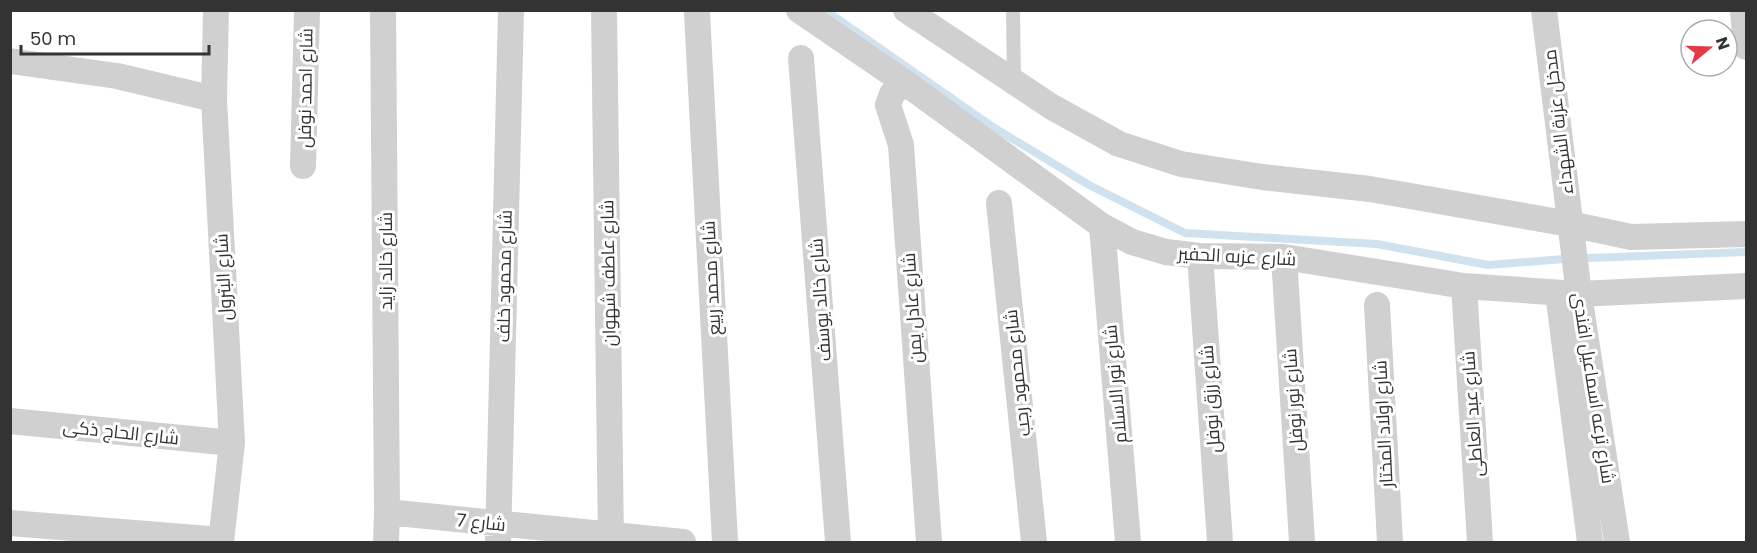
<svg xmlns="http://www.w3.org/2000/svg" width="1757" height="553" font-family="Poppins,Cairo,sans-serif">
  <rect width="100%" height="100%" fill="#fff"/>
  <g fill="none" stroke-linecap="round" stroke-linejoin="round">
    <path stroke="#cfe2ee" stroke-width="8" d="M 825,10 L 993,127 L 1089,185 L 1185,233 L 1377,244 L 1488,265 L 1564,259 L 1746,252"/>
    <path stroke="#d0d0d0" stroke-width="14" d="M 1013,10 L 1014,82"/>
    <path stroke="#d0d0d0" stroke-width="26" d="M 216,10 L 214,99 L 232,443 L 221,542
      M 383,10 L 387,512 L 386,542
      M 604,10 L 611,542
      M 799,10 L 904,82 L 1102,226 L 1132,242 L 1166,252 L 1200,256 L 1284,257 L 1464,286 L 1579,294 L 1746,286
      M 906,10 L 1052,107 L 1119,144 L 1181,164 L 1262,177 L 1370,189 L 1570,224 L 1631,237 L 1746,234
      M 1544,10 L 1579,294 L 1617,542
      M 1743,10 L 1746,47
      M 697,13 L 725,542
      M 801,58 L 838,542
      M 10,61 L 117,76 L 214,99
      M 904,82 L 892,94 L 888,105 L 901,145 L 929,542
      M 303,166 L 307,10
      M 999,203 L 1034,542
      M 1102,226 L 1128,542
      M 1200,256 L 1220,542
      M 1284,257 L 1302,542
      M 1464,286 L 1480,542
      M 1558,293 L 1590,542
      M 1377,305 L 1390,542
      M 10,421 L 232,443
      M 387,512 L 683,542
      M 10,523 L 221,540
      M 498,542 L 511,10"/>
  </g>
  <g text-anchor="middle" dominant-baseline="central" stroke-width="6" stroke-linejoin="round" paint-order="stroke">
    <g font-size="18" fill="#333" stroke="#fff">
      <text transform="translate(305 88) rotate(-89)">شارع احمد نوفل</text>
      <text transform="translate(1558 122) rotate(-97)">مدخل عزبة الشهداء</text>
      <text transform="translate(1237 256) rotate(3)">شارع عزبه الحفير</text>
      <text transform="translate(385 261) rotate(-90)">شارع خالد زايد</text>
      <text transform="translate(608 273) rotate(-91)">شارع عاطف شهوان</text>
      <text transform="translate(504 276) rotate(-89)">شارع محمود خلف</text>
      <text transform="translate(223 277) rotate(-93)">شارع البترول</text>
      <text transform="translate(711 278) rotate(-93)">شارع محمد ربيع</text>
      <text transform="translate(820 300) rotate(-94)">شارع خالد يوسف</text>
      <text transform="translate(912 308) rotate(-94)">شارع عادل يمن</text>
      <text transform="translate(1017 373) rotate(-96)">شارع محمود رجب</text>
      <text transform="translate(1115 384) rotate(-95)">شارع نور الاسلام</text>
      <text transform="translate(1594 388) rotate(81)">شارع ترعه اسماعيل افندى</text>
      <text transform="translate(1210 399) rotate(-94)">شارع رزق نوفل</text>
      <text transform="translate(1293 400) rotate(-94)">شارع نور نوفل</text>
      <text transform="translate(1472 414) rotate(-94)">شارع عبد العاطى</text>
      <text transform="translate(1383 424) rotate(-93)">شارع اولاد المختار</text>
      <text transform="translate(121 432) rotate(6)">شارع الحاج ذكى</text>
      <text transform="translate(481 522) rotate(6)">شارع 7</text>
    </g>
  </g>
  <rect width="1757" height="553" fill="none" stroke="#333333" stroke-width="24"/>
  <g transform="translate(1709 48) rotate(71)"><circle r="28" fill="#ffffff" stroke="#adadad" stroke-width="1.5"/>
  <path d="M0-4.5L10 22L0 15L-10 22Z" fill="#e63946"/>
  <text y="-9" font-size="16" font-weight="bold" text-anchor="middle" fill="#333333">N</text>
  </g>
  <path d="M21 45v9h188v-9" fill="none" stroke="#333333" stroke-width="3"/>
  <text x="30" y="45" font-size="18" fill="#333333" stroke="#ffffff" stroke-width="4.5" paint-order="stroke">50 m</text>
</svg>
